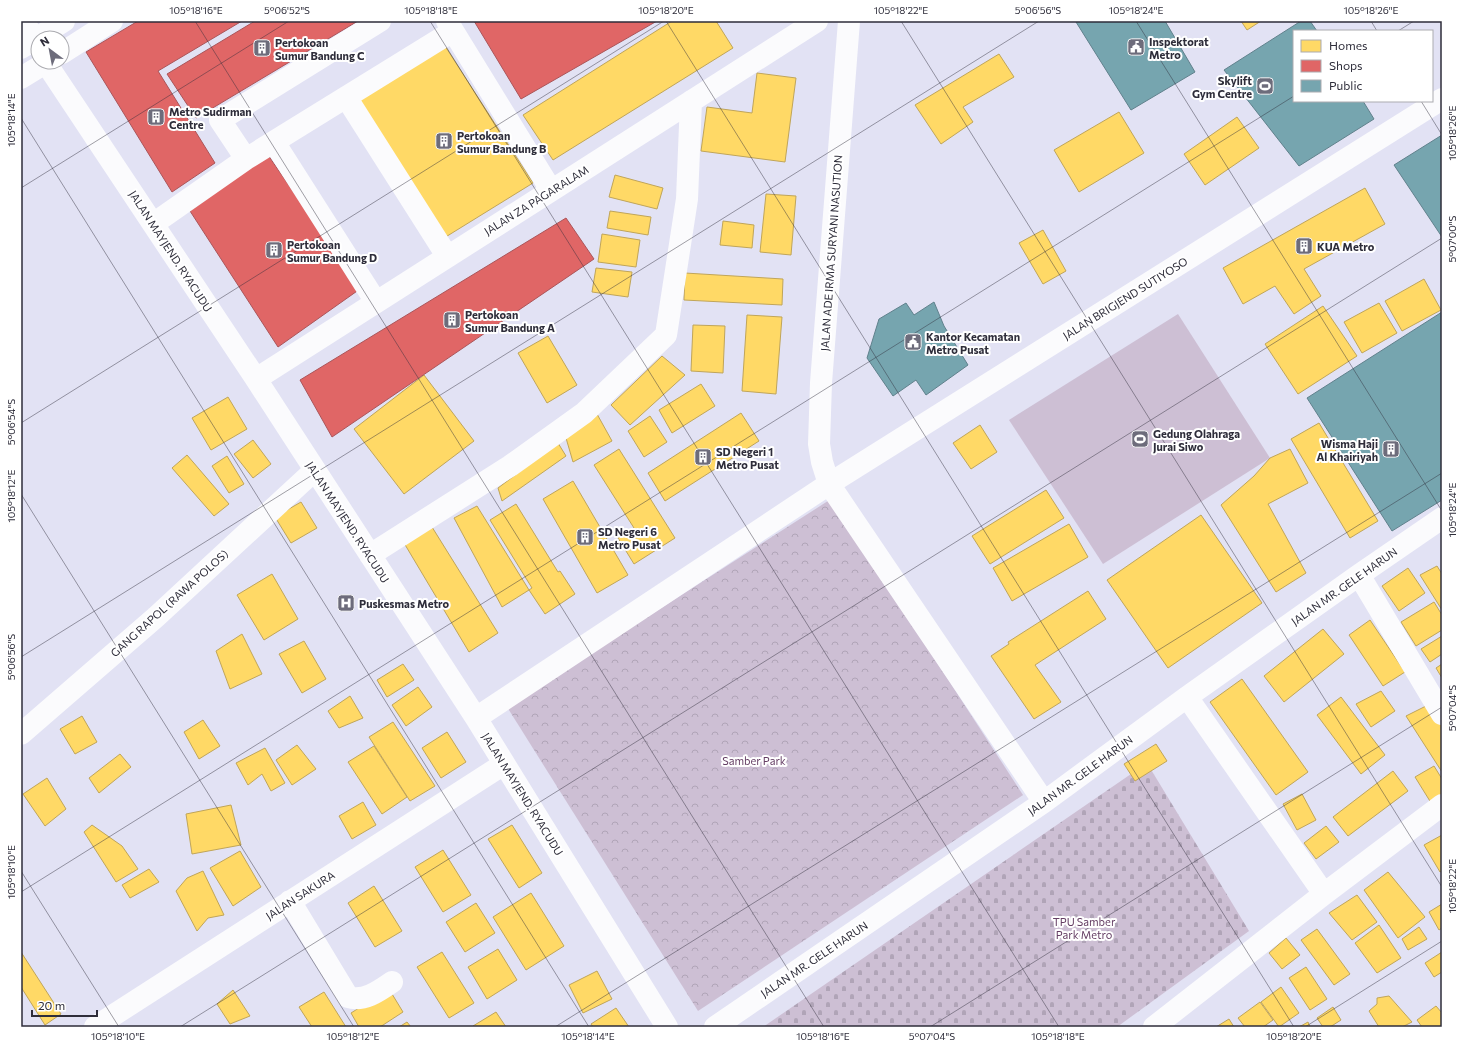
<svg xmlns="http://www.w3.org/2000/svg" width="1463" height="1048" font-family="Commissioner,sans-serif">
  <defs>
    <pattern id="cemetery-stones" width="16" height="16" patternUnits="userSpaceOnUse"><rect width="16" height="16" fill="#cdbfd4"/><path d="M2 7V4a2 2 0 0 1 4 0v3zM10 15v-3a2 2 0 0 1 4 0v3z" fill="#b0a4b7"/></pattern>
    <pattern id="park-crowns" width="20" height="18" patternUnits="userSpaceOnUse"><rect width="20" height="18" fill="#cdbfd4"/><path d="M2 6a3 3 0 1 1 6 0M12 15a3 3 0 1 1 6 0" fill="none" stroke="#b0a4b7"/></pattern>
  </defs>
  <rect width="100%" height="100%" fill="#e2e2f4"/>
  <path fill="url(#cemetery-stones)" d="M 1147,763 L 1249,931 L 1117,1027 L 763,1027 Z"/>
  <path fill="url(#park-crowns)" d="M 831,499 L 1023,795 L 698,1011 L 507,707 Z"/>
  <path fill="#cdbfd4" d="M 1178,314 L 1270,458 L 1103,564 L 1009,420 Z"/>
  <path fill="#ffd966" stroke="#c0a559" d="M 672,21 L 716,21 L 733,48 L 553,160 L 523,115 Z
    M 1241,21 L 1261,21 L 1247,30 Z
    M 445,46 L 533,183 L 444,238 L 355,99 Z
    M 999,54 L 1014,77 L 963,107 L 973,122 L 941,144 L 915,105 Z
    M 757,73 L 796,78 L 785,162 L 701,151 L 707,107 L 752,113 Z
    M 1119,112 L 1144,153 L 1079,192 L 1054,150 Z
    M 1237,117 L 1259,148 L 1205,185 L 1184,154 Z
    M 615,175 L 663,188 L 657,209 L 609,197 Z
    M 1365,188 L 1385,224 L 1304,269 L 1321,296 L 1294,314 L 1275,286 L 1243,304 L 1223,268 Z
    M 766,194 L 796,196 L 791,255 L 760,252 Z
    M 610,211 L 651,217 L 648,235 L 607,228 Z
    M 723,221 L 754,225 L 752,248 L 720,245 Z
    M 1043,230 L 1066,271 L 1043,284 L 1019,243 Z
    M 602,234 L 640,240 L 636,267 L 598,262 Z
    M 596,268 L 632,272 L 628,297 L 592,292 Z
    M 685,273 L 783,279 L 782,305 L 684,300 Z
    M 1424,279 L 1441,310 L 1402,331 L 1385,301 Z
    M 1379,303 L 1397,333 L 1362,353 L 1344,322 Z
    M 1323,306 L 1357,356 L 1298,394 L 1265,344 Z
    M 747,315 L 782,317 L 776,394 L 742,391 Z
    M 693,325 L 725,326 L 723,373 L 691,371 Z
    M 548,336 L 577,385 L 547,403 L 518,353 Z
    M 662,356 L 685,375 L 630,425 L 611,405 Z
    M 424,375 L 474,441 L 404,494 L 354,429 Z
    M 701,384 L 715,406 L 672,433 L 659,410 Z
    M 228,397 L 247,429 L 211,450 L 192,418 Z
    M 741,413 L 759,441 L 665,501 L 648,473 Z
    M 597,414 L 612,441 L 573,462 L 566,438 Z
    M 650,416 L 667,442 L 644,457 L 628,431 Z
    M 1319,423 L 1378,521 L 1350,538 L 1291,439 Z
    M 980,425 L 997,452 L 971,469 L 953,443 Z
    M 253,440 L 271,464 L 253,478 L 234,454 Z
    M 558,443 L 566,456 L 502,501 L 498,488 Z
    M 619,449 L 675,538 L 634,564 L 618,538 L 634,528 L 594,465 Z
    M 1290,449 L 1308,483 L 1268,504 L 1306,573 L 1276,592 L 1221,505 L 1254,476 L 1270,458 Z
    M 187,455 L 229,504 L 214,516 L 172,468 Z
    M 227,456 L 244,484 L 229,493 L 212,466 Z
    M 573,481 L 628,575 L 597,593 L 543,499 Z
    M 1046,490 L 1064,518 L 990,564 L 972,536 Z
    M 301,502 L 317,528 L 291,543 L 275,517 Z
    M 516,504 L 558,572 L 560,571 L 575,594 L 545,614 L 529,590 L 532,588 L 490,520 Z
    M 477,506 L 529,590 L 502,607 L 454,518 Z
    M 1201,515 L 1262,603 L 1168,668 L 1107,580 Z
    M 1069,524 L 1088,557 L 1012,601 L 993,568 Z
    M 432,527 L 498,633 L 469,652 L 404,543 Z
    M 1437,566 L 1442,574 L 1442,610 L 1420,575 Z
    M 1408,568 L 1425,593 L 1399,611 L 1382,586 Z
    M 272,574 L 298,619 L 264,640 L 237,595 Z
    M 1088,591 L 1106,619 L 1035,665 L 1061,702 L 1034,719 L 991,656 L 1009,644 L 1008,642 Z
    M 1434,602 L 1442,615 L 1442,630 L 1416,646 L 1401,622 Z
    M 1370,620 L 1405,672 L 1383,686 L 1349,635 Z
    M 1323,629 L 1344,654 L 1284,702 L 1264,676 Z
    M 242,634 L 262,674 L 230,689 L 216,651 Z
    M 1442,636 L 1442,654 L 1430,662 L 1421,649 Z
    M 304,641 L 326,679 L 302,693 L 279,654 Z
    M 403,664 L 414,680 L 387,697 L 377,680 Z
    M 1442,664 L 1442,678 L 1436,668 Z
    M 1242,679 L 1308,772 L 1276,795 L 1210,702 Z
    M 418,687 L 432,707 L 406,726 L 392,705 Z
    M 1381,691 L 1395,711 L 1371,727 L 1356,704 Z
    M 350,696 L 363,718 L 339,728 L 328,711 Z
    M 1341,697 L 1385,755 L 1361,774 L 1317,715 Z
    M 1428,705 L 1442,726 L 1442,772 L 1406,716 Z
    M 82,716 L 97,742 L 75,754 L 60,729 Z
    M 203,720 L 220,746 L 199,759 L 184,732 Z
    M 393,722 L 435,786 L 410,801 L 369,737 Z
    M 447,732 L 466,762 L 441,778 L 422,748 Z
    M 1156,744 L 1167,761 L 1135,781 L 1124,764 Z
    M 297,745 L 316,769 L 292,785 L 276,760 Z
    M 374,746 L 407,797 L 382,814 L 348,762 Z
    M 265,748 L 285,783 L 271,791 L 262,774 L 248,785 L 236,763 Z
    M 120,754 L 131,767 L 99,793 L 89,778 Z
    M 1434,766 L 1442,779 L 1442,800 L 1433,806 L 1415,777 Z
    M 1393,771 L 1408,791 L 1348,836 L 1333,817 Z
    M 47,778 L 66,809 L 45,826 L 23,794 Z
    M 1302,794 L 1316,820 L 1297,830 L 1283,804 Z
    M 363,802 L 376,825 L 352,839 L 339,816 Z
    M 231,805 L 241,845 L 192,854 L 186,814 Z
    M 92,825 L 122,846 L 138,869 L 116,882 L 84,832 Z
    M 512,825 L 542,873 L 519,888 L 488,839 Z
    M 1326,826 L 1339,842 L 1316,859 L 1304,843 Z
    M 1442,835 L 1442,871 L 1440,872 L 1424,845 Z
    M 443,850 L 471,895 L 443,912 L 415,867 Z
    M 240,851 L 261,887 L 233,906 L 210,868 Z
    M 149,869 L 159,882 L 130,898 L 122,885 Z
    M 203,871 L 224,915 L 208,918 L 197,931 L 176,891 L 187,878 Z
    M 1388,872 L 1425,917 L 1398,938 L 1364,890 Z
    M 374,886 L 402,931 L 375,947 L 348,903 Z
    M 531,893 L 564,946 L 526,970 L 493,917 Z
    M 1357,895 L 1377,922 L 1352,940 L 1329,913 Z
    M 476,903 L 495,933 L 465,952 L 446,922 Z
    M 1442,904 L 1442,928 L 1439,930 L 1429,912 Z
    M 1379,925 L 1401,958 L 1377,973 L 1355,943 Z
    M 1419,927 L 1427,939 L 1408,950 L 1402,939 Z
    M 1317,929 L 1350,974 L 1334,985 L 1301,940 Z
    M 1286,938 L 1300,955 L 1282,969 L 1269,953 Z
    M 498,949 L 517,980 L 487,999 L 468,967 Z
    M 21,952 L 61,1014 L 45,1025 L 21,987 Z
    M 442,952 L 474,1003 L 449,1018 L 417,967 Z
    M 1442,952 L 1442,972 L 1434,977 L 1425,963 Z
    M 1306,967 L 1327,999 L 1310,1010 L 1289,978 Z
    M 597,971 L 612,999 L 583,1013 L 569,985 Z
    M 1281,987 L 1299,1013 L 1279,1027 L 1261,1002 Z
    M 389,989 L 403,1012 L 380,1027 L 359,1027 L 351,1013 Z
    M 233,990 L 250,1016 L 230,1024 L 217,1004 Z
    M 324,992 L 346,1027 L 312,1027 L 299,1007 Z
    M 1389,996 L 1412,1022 L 1402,1027 L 1379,1027 L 1369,1011 L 1377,1004 L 1377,998 Z
    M 1260,1002 L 1273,1020 L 1263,1027 L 1245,1027 L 1238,1018 Z
    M 1436,1006 L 1442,1013 L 1442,1027 L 1422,1027 L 1417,1020 Z
    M 1333,1007 L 1341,1020 L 1330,1027 L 1323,1027 L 1317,1018 Z
    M 616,1008 L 629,1027 L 593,1027 L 591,1024 Z
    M 496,1012 L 506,1027 L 474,1027 L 473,1026 Z
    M 1229,1019 L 1234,1027 L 1216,1027 Z
    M 407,1022 L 411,1027 L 399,1027 Z
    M 1308,1022 L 1310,1027 L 1299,1027 Z"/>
  <path fill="#e06666" stroke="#ab5559" d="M 138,21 L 242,21 L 158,71 L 215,163 L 172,192 L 86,52 Z
    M 255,21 L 358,21 L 196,118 L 167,74 Z
    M 474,21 L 657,21 L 521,99 Z
    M 268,155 L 360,289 L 278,347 L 190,211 Z
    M 566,218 L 594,259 L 332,437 L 300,380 Z"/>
  <path fill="#76a5af" stroke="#60818c" d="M 1078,21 L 1165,21 L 1195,72 L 1131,110 L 1076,22 Z
    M 1301,21 L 1310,21 L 1317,31 L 1294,31 L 1294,101 L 1363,101 L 1374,119 L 1299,166 L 1224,70 Z
    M 1442,135 L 1442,237 L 1394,165 Z
    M 934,302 L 944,326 L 968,365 L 926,395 L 916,380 L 893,396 L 867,358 L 879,319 L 906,303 L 914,315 Z
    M 1442,312 L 1442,500 L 1392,531 L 1307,398 Z"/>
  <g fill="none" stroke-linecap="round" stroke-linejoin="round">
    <path stroke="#fbfbfd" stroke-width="22" d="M 23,21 L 35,39
      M 447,21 L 551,190
      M 849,21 L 821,383 L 819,444 L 822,462 L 829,484 L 1044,802
      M 46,63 L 256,379 L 476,718 L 667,1027
      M 346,97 L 447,256
      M 274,142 L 376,302
      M 246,159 L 453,31
      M 153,224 L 246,159 L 220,120 L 380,21
      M 256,379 L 817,21
      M 370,555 L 510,466 L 584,413 L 666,335 L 687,199 L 691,101
      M 1359,575 L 1442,714
      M 1187,697 L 1324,894
      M 476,718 L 829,484 L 1442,99
      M 21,734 L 156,617 L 315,470
      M 290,901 L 348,997 C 364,1002 379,991 392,982
      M 95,1027 L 504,764
      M 715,1027 L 1044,802 L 1187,697 L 1359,575 L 1442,518
      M 1154,1027 L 1324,894 L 1442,805"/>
    <path stroke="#fbfbfd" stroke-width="22" d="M 21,48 L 64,21
      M 62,53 L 112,21
      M 21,78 L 47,62"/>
  </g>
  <path fill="none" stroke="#2e2d3a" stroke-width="1" stroke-opacity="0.45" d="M 195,21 L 824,1027M 430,21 L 1059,1027M 666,21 L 1294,1027M 901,21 L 1442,887M 1136,21 L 1442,511M 1371,21 L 1377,31M 1398,31 L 1414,21M 1421,101 L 1442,135M 21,118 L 589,1027M 21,188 L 289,21M 21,423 L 664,21M 21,494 L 354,1027M 21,657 L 1039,21M 21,871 L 119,1027M 21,892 L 1294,96M 180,1027 L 1442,238M 555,1027 L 1442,473M 930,1027 L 1442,707M 1305,1027 L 1442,941"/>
  <defs>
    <symbol id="civic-square" viewBox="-11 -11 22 22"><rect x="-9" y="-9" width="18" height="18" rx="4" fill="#6d6c7b" stroke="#fff"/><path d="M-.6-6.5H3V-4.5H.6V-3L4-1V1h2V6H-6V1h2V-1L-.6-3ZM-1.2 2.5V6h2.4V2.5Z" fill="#fff"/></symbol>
    <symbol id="building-square" viewBox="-11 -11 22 22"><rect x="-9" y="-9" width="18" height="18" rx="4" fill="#6d6c7b" stroke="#fff"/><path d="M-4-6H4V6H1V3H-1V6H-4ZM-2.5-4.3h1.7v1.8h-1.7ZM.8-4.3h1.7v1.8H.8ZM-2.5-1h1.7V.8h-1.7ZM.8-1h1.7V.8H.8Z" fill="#fff"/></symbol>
    <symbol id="stadium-square" viewBox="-11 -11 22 22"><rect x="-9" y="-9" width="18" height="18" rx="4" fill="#6d6c7b" stroke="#fff"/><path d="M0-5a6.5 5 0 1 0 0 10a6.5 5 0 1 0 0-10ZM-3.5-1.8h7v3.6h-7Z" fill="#fff"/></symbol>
    <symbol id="hospital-square" viewBox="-11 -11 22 22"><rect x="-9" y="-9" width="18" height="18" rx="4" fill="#6d6c7b" stroke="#fff"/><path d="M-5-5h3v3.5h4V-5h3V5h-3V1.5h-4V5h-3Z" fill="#fff"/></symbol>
  </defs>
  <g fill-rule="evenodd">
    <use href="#civic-square" x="1126" y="37" width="20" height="20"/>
    <use href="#building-square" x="252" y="38" width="20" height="20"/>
    <use href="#stadium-square" x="1255" y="76" width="20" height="20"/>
    <use href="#building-square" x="146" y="107" width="20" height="20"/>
    <use href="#building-square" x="434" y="131" width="20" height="20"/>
    <use href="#building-square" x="1294" y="236" width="20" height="20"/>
    <use href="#building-square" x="264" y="240" width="20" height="20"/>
    <use href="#building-square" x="442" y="310" width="20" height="20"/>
    <use href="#civic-square" x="903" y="332" width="20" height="20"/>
    <use href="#stadium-square" x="1130" y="429" width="20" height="20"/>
    <use href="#building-square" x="1381" y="439" width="20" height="20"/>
    <use href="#building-square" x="693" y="447" width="20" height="20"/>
    <use href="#building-square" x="575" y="527" width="20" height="20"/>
    <use href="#hospital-square" x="336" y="593" width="20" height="20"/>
  </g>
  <g text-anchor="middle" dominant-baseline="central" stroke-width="4" stroke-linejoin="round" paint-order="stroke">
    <g font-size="11" font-weight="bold" fill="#2e2d3a" stroke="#fff" text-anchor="start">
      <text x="1149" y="41">Inspektorat<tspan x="1149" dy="13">Metro</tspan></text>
      <text x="275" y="42">Pertokoan<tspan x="275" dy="13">Sumur Bandung C</tspan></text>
      <text x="1252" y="80" text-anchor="end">Skylift<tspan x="1252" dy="13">Gym Centre</tspan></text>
      <text x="169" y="111">Metro Sudirman<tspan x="169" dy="13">Centre</tspan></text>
      <text x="457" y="135">Pertokoan<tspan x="457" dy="13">Sumur Bandung B</tspan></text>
      <text x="287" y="244">Pertokoan<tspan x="287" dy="13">Sumur Bandung D</tspan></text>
      <text x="1317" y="246">KUA Metro</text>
      <text x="465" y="314">Pertokoan<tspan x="465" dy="13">Sumur Bandung A</tspan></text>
      <text x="926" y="336">Kantor Kecamatan<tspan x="926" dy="13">Metro Pusat</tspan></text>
      <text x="1153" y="433">Gedung Olahraga<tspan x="1153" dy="13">Jurai Siwo</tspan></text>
      <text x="1378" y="443" text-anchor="end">Wisma Haji<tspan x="1378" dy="13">Al Khairiyah</tspan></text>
      <text x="716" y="451">SD Negeri 1<tspan x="716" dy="13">Metro Pusat</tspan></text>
      <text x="598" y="531">SD Negeri 6<tspan x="598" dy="13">Metro Pusat</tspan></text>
      <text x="359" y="603">Puskesmas Metro</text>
    </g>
    <g font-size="11" fill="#2e2d3a" stroke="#fff">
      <text transform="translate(536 200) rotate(-32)">JALAN ZA PAGARALAM</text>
      <text transform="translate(171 251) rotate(57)">JALAN MAYJEND. RYACUDU</text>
      <text transform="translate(831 253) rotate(-86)">JALAN ADE IRMA SURYANI NASUTION</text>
      <text transform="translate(1125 298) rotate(-32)">JALAN BRIGJEND SUTIYOSO</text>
      <text transform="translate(348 522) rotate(57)">JALAN MAYJEND. RYACUDU</text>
      <text transform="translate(1344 586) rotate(-35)">JALAN MR. GELE HARUN</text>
      <text transform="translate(169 603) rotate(-42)">GANG RAPOL (RAWA POLOS)</text>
      <text transform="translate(1080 775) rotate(-36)">JALAN MR. GELE HARUN</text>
      <text transform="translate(523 794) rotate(58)">JALAN MAYJEND. RYACUDU</text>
      <text transform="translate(300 895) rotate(-33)">JALAN SAKURA</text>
      <text transform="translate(814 959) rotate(-34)">JALAN MR. GELE HARUN</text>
    </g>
    <g font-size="11" fill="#643d63" stroke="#fff">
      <text x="754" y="760">Samber Park</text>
      <text x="1084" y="921">TPU Samber<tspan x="1084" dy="13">Park Metro</tspan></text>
    </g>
  </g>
  <rect width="1463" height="1048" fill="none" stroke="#ffffff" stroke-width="44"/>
  <rect x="1293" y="30" width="140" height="72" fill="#ffffff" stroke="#ababb0"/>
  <rect x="1301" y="40" width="20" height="12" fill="#ffd966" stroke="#ababb0"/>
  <text x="1329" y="50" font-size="12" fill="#2e2d3a">Homes</text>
  <rect x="1301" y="60" width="20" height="12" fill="#e06666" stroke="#ababb0"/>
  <text x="1329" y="70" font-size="12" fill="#2e2d3a">Shops</text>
  <rect x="1301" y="80" width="20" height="12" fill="#76a5af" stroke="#ababb0"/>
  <text x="1329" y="90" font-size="12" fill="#2e2d3a">Public</text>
  <g transform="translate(50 50) rotate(328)"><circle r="19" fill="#ffffff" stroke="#ababb0"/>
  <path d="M0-3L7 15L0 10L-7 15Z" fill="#6d6c7b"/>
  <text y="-6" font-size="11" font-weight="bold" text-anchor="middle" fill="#2e2d3a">N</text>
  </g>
  <path d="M32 1010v6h65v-6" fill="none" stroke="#2e2d3a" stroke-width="2"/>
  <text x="38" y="1010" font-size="12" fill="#2e2d3a" stroke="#ffffff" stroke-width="3" paint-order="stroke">20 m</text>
  <rect x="22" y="22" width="1419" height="1004" fill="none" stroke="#2e2d3a" stroke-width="1.5"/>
  <g font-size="10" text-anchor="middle" fill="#2e2d3a">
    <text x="196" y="14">105°18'16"E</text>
    <text x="287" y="14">5°06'52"S</text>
    <text x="431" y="14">105°18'18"E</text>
    <text x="666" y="14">105°18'20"E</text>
    <text x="901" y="14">105°18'22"E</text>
    <text x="1038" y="14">5°06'56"S</text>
    <text x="1136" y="14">105°18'24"E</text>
    <text x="1371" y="14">105°18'26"E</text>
    <text transform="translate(11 120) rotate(-90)" y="4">105°18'14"E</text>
    <text transform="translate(1452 133) rotate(-90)" y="4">105°18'26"E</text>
    <text transform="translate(1452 239) rotate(-90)" y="4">5°07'00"S</text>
    <text transform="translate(11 422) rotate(-90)" y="4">5°06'54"S</text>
    <text transform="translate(11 496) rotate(-90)" y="4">105°18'12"E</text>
    <text transform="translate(1452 510) rotate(-90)" y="4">105°18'24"E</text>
    <text transform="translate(11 657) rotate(-90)" y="4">5°06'56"S</text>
    <text transform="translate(1452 708) rotate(-90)" y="4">5°07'04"S</text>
    <text transform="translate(11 872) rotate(-90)" y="4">105°18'10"E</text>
    <text transform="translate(1452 886) rotate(-90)" y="4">105°18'22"E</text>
    <text x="118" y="1040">105°18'10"E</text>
    <text x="353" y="1040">105°18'12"E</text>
    <text x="588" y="1040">105°18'14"E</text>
    <text x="823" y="1040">105°18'16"E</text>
    <text x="932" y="1040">5°07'04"S</text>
    <text x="1058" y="1040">105°18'18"E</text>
    <text x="1294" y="1040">105°18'20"E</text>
  </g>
</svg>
